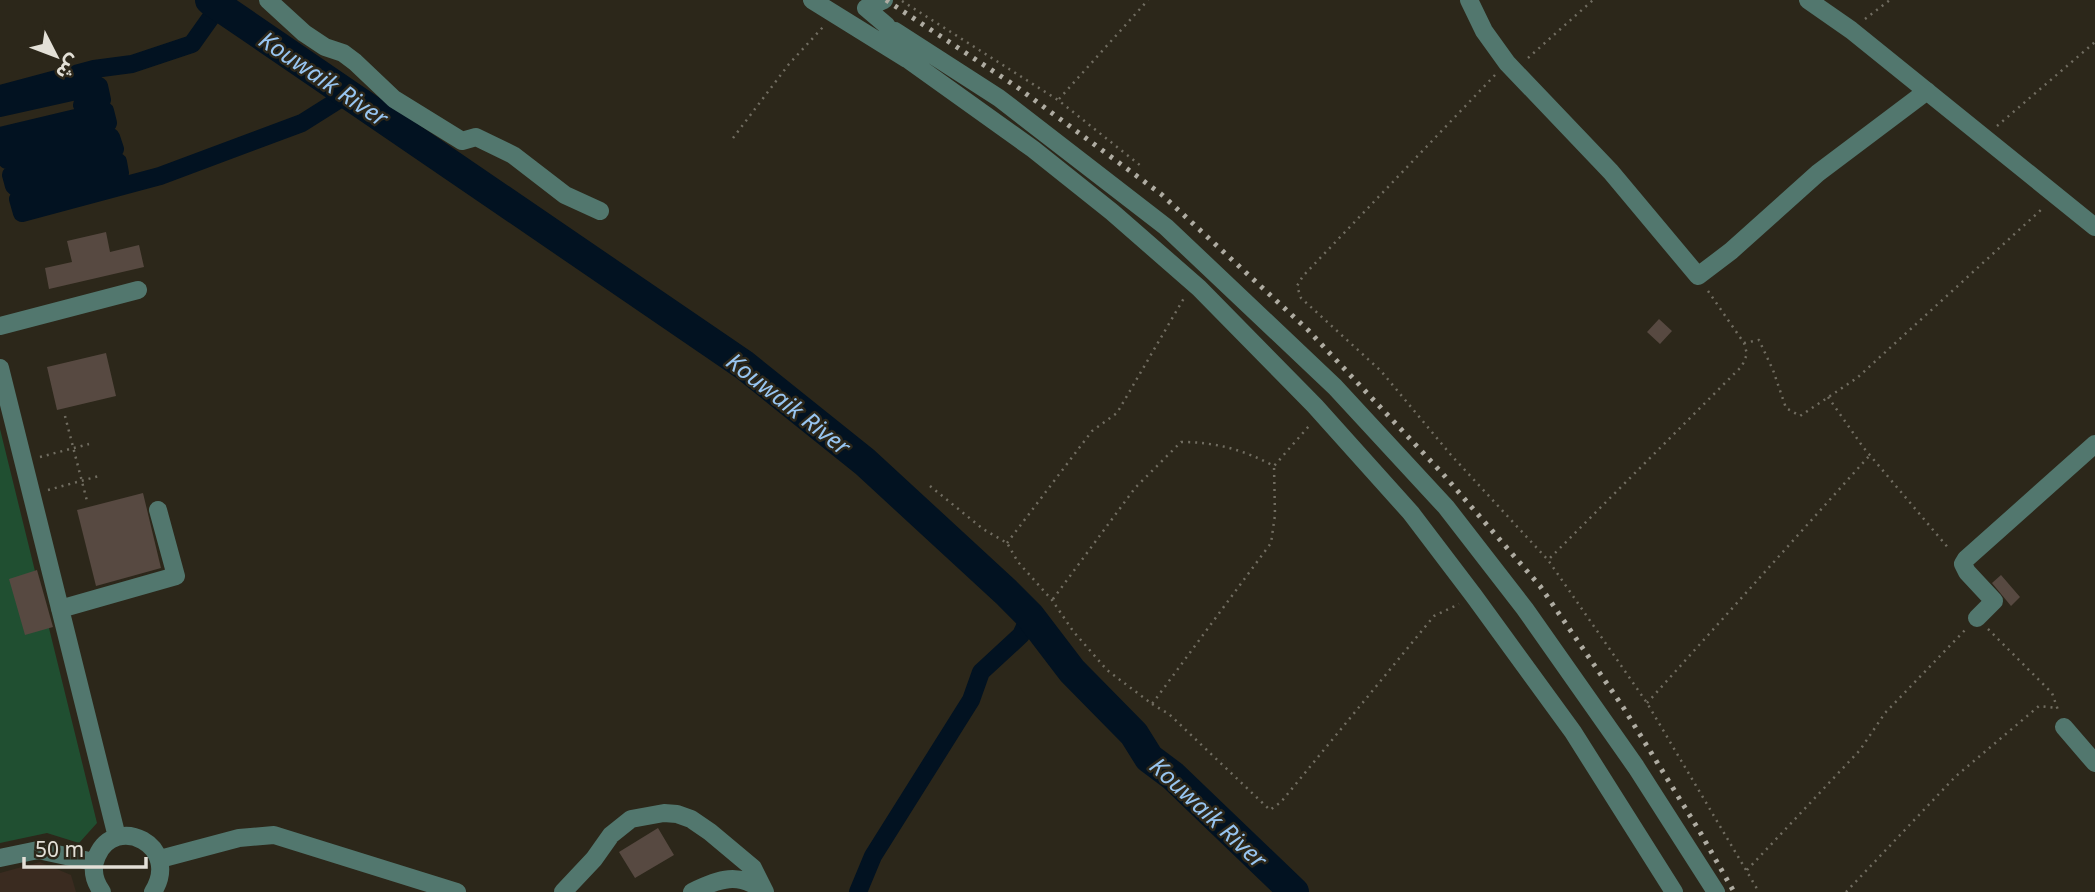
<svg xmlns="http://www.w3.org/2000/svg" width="2095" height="892" font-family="'Noto Sans','Noto Sans Arabic',sans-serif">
  <rect width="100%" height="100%" fill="#2c271a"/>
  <path fill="#3a2b20" d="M 40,862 L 71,875 L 76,892 L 0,892 L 0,873 Z"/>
  <path fill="#204f31" d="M 0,429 L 97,823 L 79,843 L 47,833 L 0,843 Z"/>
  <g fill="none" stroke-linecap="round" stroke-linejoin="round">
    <path stroke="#021221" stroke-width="18" d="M 0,94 L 94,69 L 132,64 L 192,44 L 219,6
      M 0,108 L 99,86 L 102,100 L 82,105
      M 0,136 L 105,111 L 108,123 L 4,148 L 7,160 L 111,137 L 115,149 L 11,175 L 14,186 L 118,162 L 120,173 L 18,199 L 22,213 L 160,176 L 302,123 L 348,94
      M 858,892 L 873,856 L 971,700 L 981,672 L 1021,635 L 1030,616"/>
    <path stroke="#021221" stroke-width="30" d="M 210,0 L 744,365 L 865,462 L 1006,592 L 1030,616 L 1072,671 L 1134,734 L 1149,758 L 1173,776 L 1294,892"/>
  </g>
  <path fill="#574941" d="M 106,232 L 110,252 L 139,245 L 144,267 L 49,289 L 45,268 L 72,262 L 67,241 Z
    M 1659,319 L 1672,331 L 1660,344 L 1647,332 Z
    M 106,353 L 116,396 L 57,410 L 47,367 Z
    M 143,493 L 161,568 L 96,586 L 77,510 Z
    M 37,570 L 53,627 L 25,635 L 9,579 Z
    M 2001,575 L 2020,597 L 2011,606 L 1992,583 Z
    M 658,828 L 674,855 L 635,878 L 619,852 Z"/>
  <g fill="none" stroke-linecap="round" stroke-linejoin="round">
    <path stroke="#716d61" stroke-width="2.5" stroke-dasharray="2 5" stroke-linecap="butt" d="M 902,1 L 1058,100 L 1141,166
      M 1865,19 L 1890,0
      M 1528,58 L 1593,0
      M 1495,75 L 1303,276 L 1297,286 L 1301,298 L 1381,371 L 1451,455 L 1548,560
      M 1059,99 L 1148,0
      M 1997,126 L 2095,42
      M 733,138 L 789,64 L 823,27
      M 1708,291 L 1744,343 L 1747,354 L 1742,366 L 1548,560 L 1647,703 L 1759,892
      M 1744,343 L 1759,340 L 1773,370 L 1786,408 L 1800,416 L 1857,378 L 2043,208
      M 1828,397 L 1863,447 L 1950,550
      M 65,416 L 87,501
      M 40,457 L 89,444
      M 930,486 L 983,529 L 1007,543 L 1018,562 L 1052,600 L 1073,631 L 1107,670 L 1152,704 L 1271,543 L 1275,515 L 1274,466
      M 48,490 L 99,476
      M 1007,543 L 1092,431 L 1117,413 L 1184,298
      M 1053,599 L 1135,488 L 1181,442 C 1216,442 1244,450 1274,466 L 1309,426
      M 1988,629 L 2052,693 L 2058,710
      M 1647,703 L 1870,455
      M 1152,704 L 1169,714 L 1270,810 L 1281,802 L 1434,616 L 1459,604
      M 1747,870 L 1860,750 L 1885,713 L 1966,629
      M 1846,892 L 1955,777 L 2039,706 L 2057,708"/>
    <path stroke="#52776e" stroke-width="18" d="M 268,0 L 304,33 L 325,47 L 343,53 L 355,62 L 394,99 L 462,141 L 476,137 L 513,155 L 565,195 L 600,211
      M 812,0 L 907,59
      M 884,0 L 866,8 L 886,25 L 910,61 L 1033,149 L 1112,212 L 1199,288 L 1315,406 L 1411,513 L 1474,596 L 1573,732 L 1674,892
      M 1469,0 L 1484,31 L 1507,63 L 1611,172 L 1698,276 L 1731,251 L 1818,173 L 1927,91
      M 1808,0 L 1851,30 L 2095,227
      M 895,31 L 999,98 L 1166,227 L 1335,387 L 1446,507 L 1525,609 L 1636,767 L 1716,892
      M 0,326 L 138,290
      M 0,368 L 117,837
      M 60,609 L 176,576 L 158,510
      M 1977,618 L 1994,601 L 1967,572 L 1963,564 L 1966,559 L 2095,444
      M 2064,727 L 2095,763
      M 0,858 L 38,850 L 94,862
      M 160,859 L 239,838 L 274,835 L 457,892
      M 102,892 C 94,881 91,869 97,856 C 115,813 182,845 153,892
      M 563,892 L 594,859 L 611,835 L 631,819 L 664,813 L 677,814 L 691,819 L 710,832 L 753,868 L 765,892
      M 692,892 C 718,879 740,871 764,892"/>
    <path stroke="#afaca2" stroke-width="5" stroke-dasharray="3.5 7" stroke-linecap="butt" d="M 886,0 L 1017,87 L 1161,194 L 1308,330 L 1442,473 L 1540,586 L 1623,707 L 1700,832 L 1734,892"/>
  </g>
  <g text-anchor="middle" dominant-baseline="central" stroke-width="5" stroke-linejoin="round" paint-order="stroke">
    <g font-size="24" font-style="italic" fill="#98c5f0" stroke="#2c271a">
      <text transform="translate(324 78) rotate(34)">Kouwaik River</text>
      <text transform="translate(789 403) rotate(38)">Kouwaik River</text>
      <text transform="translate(1209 812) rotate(43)">Kouwaik River</text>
    </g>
  </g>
  <g transform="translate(56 56) rotate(132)" stroke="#2c271a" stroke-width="5" paint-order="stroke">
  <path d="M0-5L12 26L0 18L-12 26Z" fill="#e3e0d7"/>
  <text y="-10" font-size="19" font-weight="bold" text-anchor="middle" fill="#e3e0d7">ش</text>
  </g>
  <path d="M24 857v10h122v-10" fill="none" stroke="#e3e0d7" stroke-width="3.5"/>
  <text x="35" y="857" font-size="21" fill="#e3e0d7" stroke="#2c271a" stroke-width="5" paint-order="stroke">50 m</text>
</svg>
